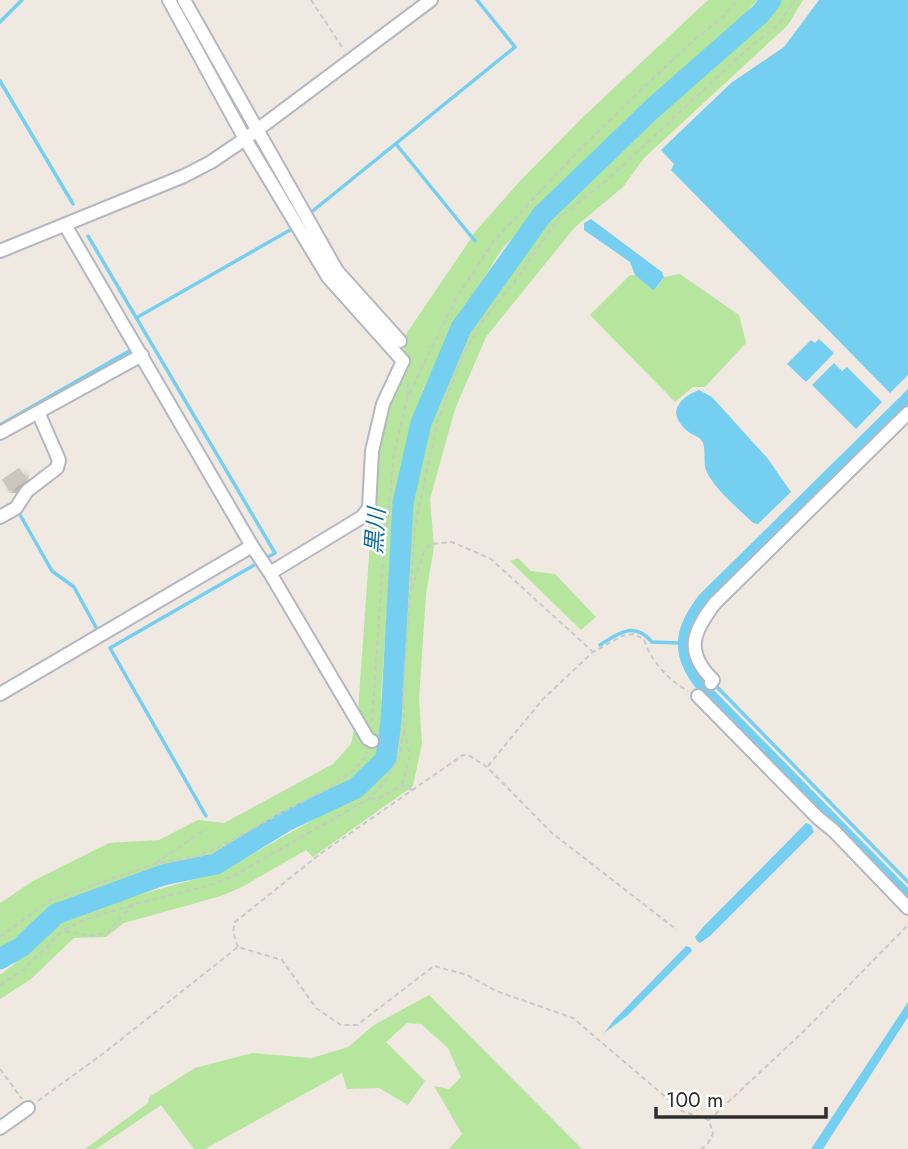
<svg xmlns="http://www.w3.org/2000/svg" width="908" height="1149" font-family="Jost,'Noto Sans JP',sans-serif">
  <defs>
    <filter id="shadow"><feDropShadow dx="5.5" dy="5.5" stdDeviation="3.5" flood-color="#0004"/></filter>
  </defs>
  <rect width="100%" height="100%" fill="#efe9e1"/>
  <path fill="#b6e59e" d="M 708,0 L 757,0 L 740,20 L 585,161 L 502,249 L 462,312 L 423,390 L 411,432 L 390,568 L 381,696 L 383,739 L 375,762 L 357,780 L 215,860 L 158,873 L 52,908 L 0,950 L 0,903 L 33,881 L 109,843 L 159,840 L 198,820 L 224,823 L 333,764 L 351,744 L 358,711 L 372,515 L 375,453 L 387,406 L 407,360 L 402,340 L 470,240 L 474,233 L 520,181 L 584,116 Z
    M 781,0 L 803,0 L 788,25 L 644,158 L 623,187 L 575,227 L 486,337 L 455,409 L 430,499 L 434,547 L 426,594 L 419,700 L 422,743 L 413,786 L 313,857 L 306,850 L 242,887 L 221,896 L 124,923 L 106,937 L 74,938 L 31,979 L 0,999 L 0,975 L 14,964 L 51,929 L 80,911 L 221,872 L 368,789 L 388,764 L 396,737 L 395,705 L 407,528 L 428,422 L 455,351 L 476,314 L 552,211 L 596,177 L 738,41 L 771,15 Z
    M 680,274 L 739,315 L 746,343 L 705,387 L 693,387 L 675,402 L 590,315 L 630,275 L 635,275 L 653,289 L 657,288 L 664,277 Z
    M 518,558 L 531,571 L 555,574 L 596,617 L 581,630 L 510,561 Z
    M 429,995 L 582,1149 L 449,1149 L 462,1134 L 434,1086 L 449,1089 L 461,1077 L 448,1048 L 421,1024 L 407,1023 L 386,1042 L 425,1081 L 408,1105 L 379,1088 L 347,1089 L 342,1073 L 205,1149 L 194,1149 L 161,1105 L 96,1149 L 85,1149 L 148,1103 L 149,1097 L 195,1068 L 252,1053 L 312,1058 L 348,1047 L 374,1025 Z"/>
  <path fill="#75cff0" d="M 819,0 L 908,0 L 908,375 L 890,393 L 671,170 L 674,164 L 661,150 L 731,83 L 784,47 Z
    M 591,219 L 662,272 L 664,277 L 656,288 L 653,290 L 635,275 L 630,262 L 584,230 L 584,223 Z
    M 819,339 L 834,353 L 806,382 L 787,364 L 811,340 L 815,343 Z
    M 834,363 L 842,371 L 847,367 L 882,402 L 856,429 L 812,385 Z
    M 908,389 L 908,406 L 708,603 C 686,632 683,651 705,681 L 908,888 L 908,902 L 696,688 C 669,653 674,628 699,595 Z
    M 699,390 L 712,397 L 768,459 L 791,492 L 758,524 L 753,523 C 739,509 713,488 706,470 C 703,461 706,451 703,443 C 701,437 695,436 690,433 C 682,427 672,416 678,406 C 682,398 691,393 699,390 Z
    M 806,823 L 811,825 L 814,832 L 710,936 L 700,943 L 697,941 L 695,937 L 703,927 Z
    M 686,946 L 690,947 L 692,951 L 627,1016 L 604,1033 L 614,1020 Z
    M 908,1002 L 908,1017 L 823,1149 L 811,1149 Z"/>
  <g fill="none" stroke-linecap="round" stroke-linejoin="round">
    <path stroke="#75cff0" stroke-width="3.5" d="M 177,0 L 249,130
      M 0,22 L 22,0
      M 0,81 L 73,204
      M 253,137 L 305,227
      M 396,144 L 475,241
      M 309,214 L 515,47 L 477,0
      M 88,236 L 275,553 L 110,648 L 206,816
      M 136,318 L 290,230
      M 0,425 L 131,350
      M 19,513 L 52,571 L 74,587 L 98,631
      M 600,645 C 619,633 634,621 652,642 L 681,643
      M 717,687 L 908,882"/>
    <path stroke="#75cff0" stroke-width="21" d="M 0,959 L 21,947 L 56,914 L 163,875 L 216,864 L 286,821 L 356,788 L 386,759 L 391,721 L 403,503 L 421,423 L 461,328 L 542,215 L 652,109 L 760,14 L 771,0"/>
  </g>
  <path fill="#cbc7bf" stroke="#cbc5ba" stroke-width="2" filter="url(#shadow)" d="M 19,469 L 26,479 L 10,490 L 3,480 Z"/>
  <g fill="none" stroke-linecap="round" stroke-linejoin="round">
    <defs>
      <path id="minor" d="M 169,0 L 245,139 L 328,277 L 403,361 L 383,404 L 372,451 L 369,508 L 362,517 L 270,573
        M 184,0 L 337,271 L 400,341
        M 65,225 L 252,546 L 270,573 L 368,739 L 372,741
        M 0,251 L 184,176 L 211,162 L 245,139 L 431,0
        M 0,433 L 142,355
        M 0,517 L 16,508 L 27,491 L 57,468 L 59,460 L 38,412
        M 711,683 L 713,680 C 684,651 693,632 715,603 L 908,413
        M 0,694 L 252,546
        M 698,696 L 817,817 L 834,831 L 908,908
        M 0,1128 L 28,1108"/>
    </defs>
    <use href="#minor" stroke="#b4b7c1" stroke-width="16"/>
    <path stroke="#c9c9c9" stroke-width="2" stroke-dasharray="5 3.5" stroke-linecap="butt" d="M 311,0 L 344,50
      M 407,397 L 408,382
      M 412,588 L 424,551 L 431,544 L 452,542 L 491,559 L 592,651
      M 372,722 L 382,572 L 394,455 L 407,398 L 457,297 L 493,242 L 581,148 L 687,46 L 723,17 L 738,0
      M 488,766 L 543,699 L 593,652 L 622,636 L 633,634 L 644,639 C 650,660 668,680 688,691
      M 402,785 L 410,755 L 404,731
      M 370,799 L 380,798 L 402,785 L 412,790
      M 156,863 L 206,829
      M 65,931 L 93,936 L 108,932 L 134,904
      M 0,937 L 50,900 L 155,864 L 199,856 L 225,844 L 329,787 L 352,772 L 365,758 L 368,751
      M 238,947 L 233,932 L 235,922 L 320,854 L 463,755 L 470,756 L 487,767 L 552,833 L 677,930
      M 0,985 L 22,971 L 62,931 L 81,921 L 135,904 L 214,884 L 235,875 L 368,799 L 385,782 L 399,756 L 404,730 L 403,694 L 415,526 L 437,423 L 463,354 L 485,317 L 513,284 L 560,217 L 606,181 L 742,54 L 779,24 L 795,0
      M 0,1069 L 22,1099
      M 38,1101 L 104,1053 L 238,947 L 282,960 L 316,1008 L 341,1025 L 357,1025 L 434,966 L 467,975 L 496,991 L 573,1018 L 682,1111 L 709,1120
      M 701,1149 L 707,1145 L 713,1134 L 709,1120 L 804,1031 L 908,925"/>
    <use href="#minor" stroke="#fff" stroke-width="12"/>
  </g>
  <g text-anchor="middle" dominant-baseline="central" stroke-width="5" stroke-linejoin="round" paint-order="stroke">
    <g font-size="23" font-style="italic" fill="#0d6fa3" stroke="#fff">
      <text transform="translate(375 531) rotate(-86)">黒川</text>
    </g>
  </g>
  <path d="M656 1107v10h170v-10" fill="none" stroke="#2e2e2e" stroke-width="3.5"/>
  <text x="666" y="1107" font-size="21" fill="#2e2e2e" stroke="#ffffff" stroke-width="5" paint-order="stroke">100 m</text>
</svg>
